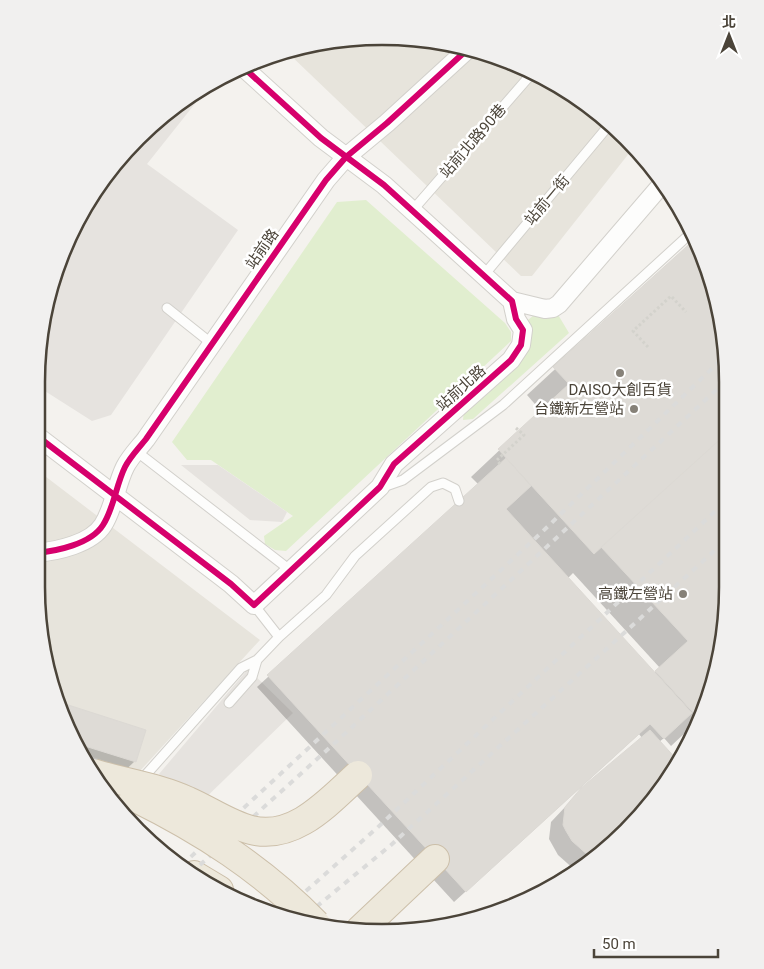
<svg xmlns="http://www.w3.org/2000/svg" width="764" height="969" font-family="Roboto,'Noto Sans TC',sans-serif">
  <rect width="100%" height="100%" fill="#f4f2ee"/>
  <path fill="#e7e4dc" d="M 404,37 L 471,48 L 535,72 L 592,108 L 634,147 L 532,276 L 521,276 L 286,51 L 337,39 Z
    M 37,470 L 260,640 L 139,772 L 80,753 L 48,677 L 36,587 Z"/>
  <path fill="#e1eecf" d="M 366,200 L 505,323 L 511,332 L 511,341 L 286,551 L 275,550 L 265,544 L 264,536 L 293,516 L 211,460 L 187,460 L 172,442 L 337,202 Z
    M 557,313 L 569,333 L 473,419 L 463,420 L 464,409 L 526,354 L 531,340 L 532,328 L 528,320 L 534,315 Z"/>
  <path fill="#e6e3df" d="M 213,81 L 147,164 L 238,230 L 111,415 L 92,421 L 37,386 L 37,360 L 55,271 L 108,171 L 154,122 Z
    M 181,465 L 218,465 L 287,512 L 282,522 L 250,520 Z
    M 248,669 L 293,713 L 194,809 L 159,774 Z"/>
  <path fill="#0003" fill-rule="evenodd" d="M 695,240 L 709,271 L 727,359 L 721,654 L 702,717 L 671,746 L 664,738 L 659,742 L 678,763 L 669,779 L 610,847 L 576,871 L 558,855 L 549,839 L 551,822 L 582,789 L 642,738 L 639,734 L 454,902 L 257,687 L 479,485 L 471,477 L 541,411 L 527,395 ZM 573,573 L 660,668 L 654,673 L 568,578 Z
    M 47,670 L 51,672 L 49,678 L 48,677 Z
    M 59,704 L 144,731 L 135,761 L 114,781 L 94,775 L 83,760 Z"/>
  <path fill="#dedbd6" stroke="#dcd9d4" d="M 695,239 L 709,271 L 727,359 L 726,434 L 594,554 L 498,449 L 569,384 L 553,367 Z
    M 726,434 L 721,654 L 702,716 L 699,719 L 655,671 L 688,641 L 601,547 Z
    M 506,458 L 531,486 L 506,509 L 692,713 L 664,739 L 650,724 L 466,892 L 267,675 Z
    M 59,702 L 146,730 L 136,762 L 75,743 Z
    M 650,730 L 679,762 L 669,779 L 610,847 L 594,858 L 590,857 L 572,841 L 566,831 L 563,825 L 565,807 L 581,788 Z"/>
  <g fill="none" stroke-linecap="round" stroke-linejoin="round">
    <defs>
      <path id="lane" d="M 412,211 L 534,71
        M 484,275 L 610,124
        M 167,308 L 211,343
        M 136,451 L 290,570
        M 383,487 L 403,480 L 503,405 L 692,232
        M 279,637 L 326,595 L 355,556 L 431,487 L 443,483 L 455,489 L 459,501
        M 229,703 L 252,677 L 257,660
        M 143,778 L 241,668 L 257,660 L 279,637 L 254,605"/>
      <path id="street" d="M 243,67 L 321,138 L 384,185 L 512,301 L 545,309 L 553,308 L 559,304 L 663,183
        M 37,436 L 231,584 L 254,605 L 380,487 L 394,464 L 511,360 L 521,345 L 523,330 L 516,319 L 512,301
        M 36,553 C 57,551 91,544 103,525 C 114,508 116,485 125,467 C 130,457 139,448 146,439 L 326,180 L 346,157 L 387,123 L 469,48"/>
      <path id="highway" d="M 194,875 L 219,890
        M 360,930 L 435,859"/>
    </defs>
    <use href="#lane" stroke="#d2d0cb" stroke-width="11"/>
    <use href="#street" stroke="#d2d0cb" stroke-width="20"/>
    <use href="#highway" stroke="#ccbfa9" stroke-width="30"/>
    <path stroke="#d3d2cc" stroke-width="3" stroke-dasharray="2.5 2.5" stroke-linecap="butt" d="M 283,59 L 292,50
      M 648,347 L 633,331 L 671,296 L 686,312
      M 500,464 L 497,460 L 524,435 L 516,428"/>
    <use href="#lane" stroke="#fdfdfc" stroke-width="9"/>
    <use href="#street" stroke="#fdfdfc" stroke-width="18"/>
    <use href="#highway" stroke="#ede8db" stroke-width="28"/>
    <path stroke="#dbdbda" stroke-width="4" stroke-dasharray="6 6" stroke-linecap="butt" d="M 182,865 L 541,533 L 726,355
      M 191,873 L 337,741 L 727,380
      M 279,915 L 377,828 L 724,503
      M 298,922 L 391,845 L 723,543"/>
    <defs>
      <path id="highway-bridge" d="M 93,773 C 124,783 158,787 188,801 C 209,810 228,824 251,830 C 295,841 329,801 358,775
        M 134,797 C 203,831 262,869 316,924"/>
    </defs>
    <use href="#highway-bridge" stroke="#ccbfa9" stroke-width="30" stroke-linecap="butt"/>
    <use href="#highway-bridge" stroke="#ede8db" stroke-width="28"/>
    <defs>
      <path id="cycleway" d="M 37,436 L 231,584 L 254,605 L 380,487 L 394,464 L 511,360 L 521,345 L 523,330 L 516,319 L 512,301 L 384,185 L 321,138 L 243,67
        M 36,553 C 57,551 91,544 103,525 C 114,508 116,485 125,467 C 130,457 139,448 146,439 L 326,180 L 346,157 L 387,123 L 469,48"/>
    </defs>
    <use href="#cycleway" stroke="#fff" stroke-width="9"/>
    <use href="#cycleway" stroke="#d6006c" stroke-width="6"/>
  </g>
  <g fill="#868178" stroke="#fff" stroke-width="2">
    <circle cx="620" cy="373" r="5"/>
    <circle cx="634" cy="409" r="5"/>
    <circle cx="683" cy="594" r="5"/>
  </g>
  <g text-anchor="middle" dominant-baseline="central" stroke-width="5" stroke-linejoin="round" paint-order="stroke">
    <g font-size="15" fill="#4b4439" stroke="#fff">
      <text transform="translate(473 141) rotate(-49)">站前北路90巷</text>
      <text transform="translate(547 200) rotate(-50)">站前一街</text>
      <text transform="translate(262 249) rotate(-55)">站前路</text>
      <text transform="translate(461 388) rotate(-42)">站前北路</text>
    </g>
    <g font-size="15" fill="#4b4439" stroke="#fff" text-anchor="end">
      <text x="620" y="390" text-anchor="middle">DAISO大創百貨</text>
      <text x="624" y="409">台鐵新左營站</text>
      <text x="673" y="594">高鐵左營站</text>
    </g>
  </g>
  <path d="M0 0H764V969H0ZM382 45H382A337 337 0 0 1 719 382V587A337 337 0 0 1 382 924H382A337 337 0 0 1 45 587V382A337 337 0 0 1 382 45Z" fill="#f1f0ef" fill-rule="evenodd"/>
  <path fill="none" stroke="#4b4439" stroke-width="2.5" d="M382 45H382A337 337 0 0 1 719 382V587A337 337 0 0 1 382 924H382A337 337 0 0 1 45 587V382A337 337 0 0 1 382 45Z"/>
  <g transform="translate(729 35)" stroke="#ffffff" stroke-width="4" paint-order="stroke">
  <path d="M0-4L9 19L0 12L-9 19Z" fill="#4b4439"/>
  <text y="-8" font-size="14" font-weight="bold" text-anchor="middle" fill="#4b4439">北</text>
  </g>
  <path d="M594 949v8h124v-8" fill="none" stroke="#4b4439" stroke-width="2.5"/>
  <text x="602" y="949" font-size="15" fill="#4b4439" stroke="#ffffff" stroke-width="4" paint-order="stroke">50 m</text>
</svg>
